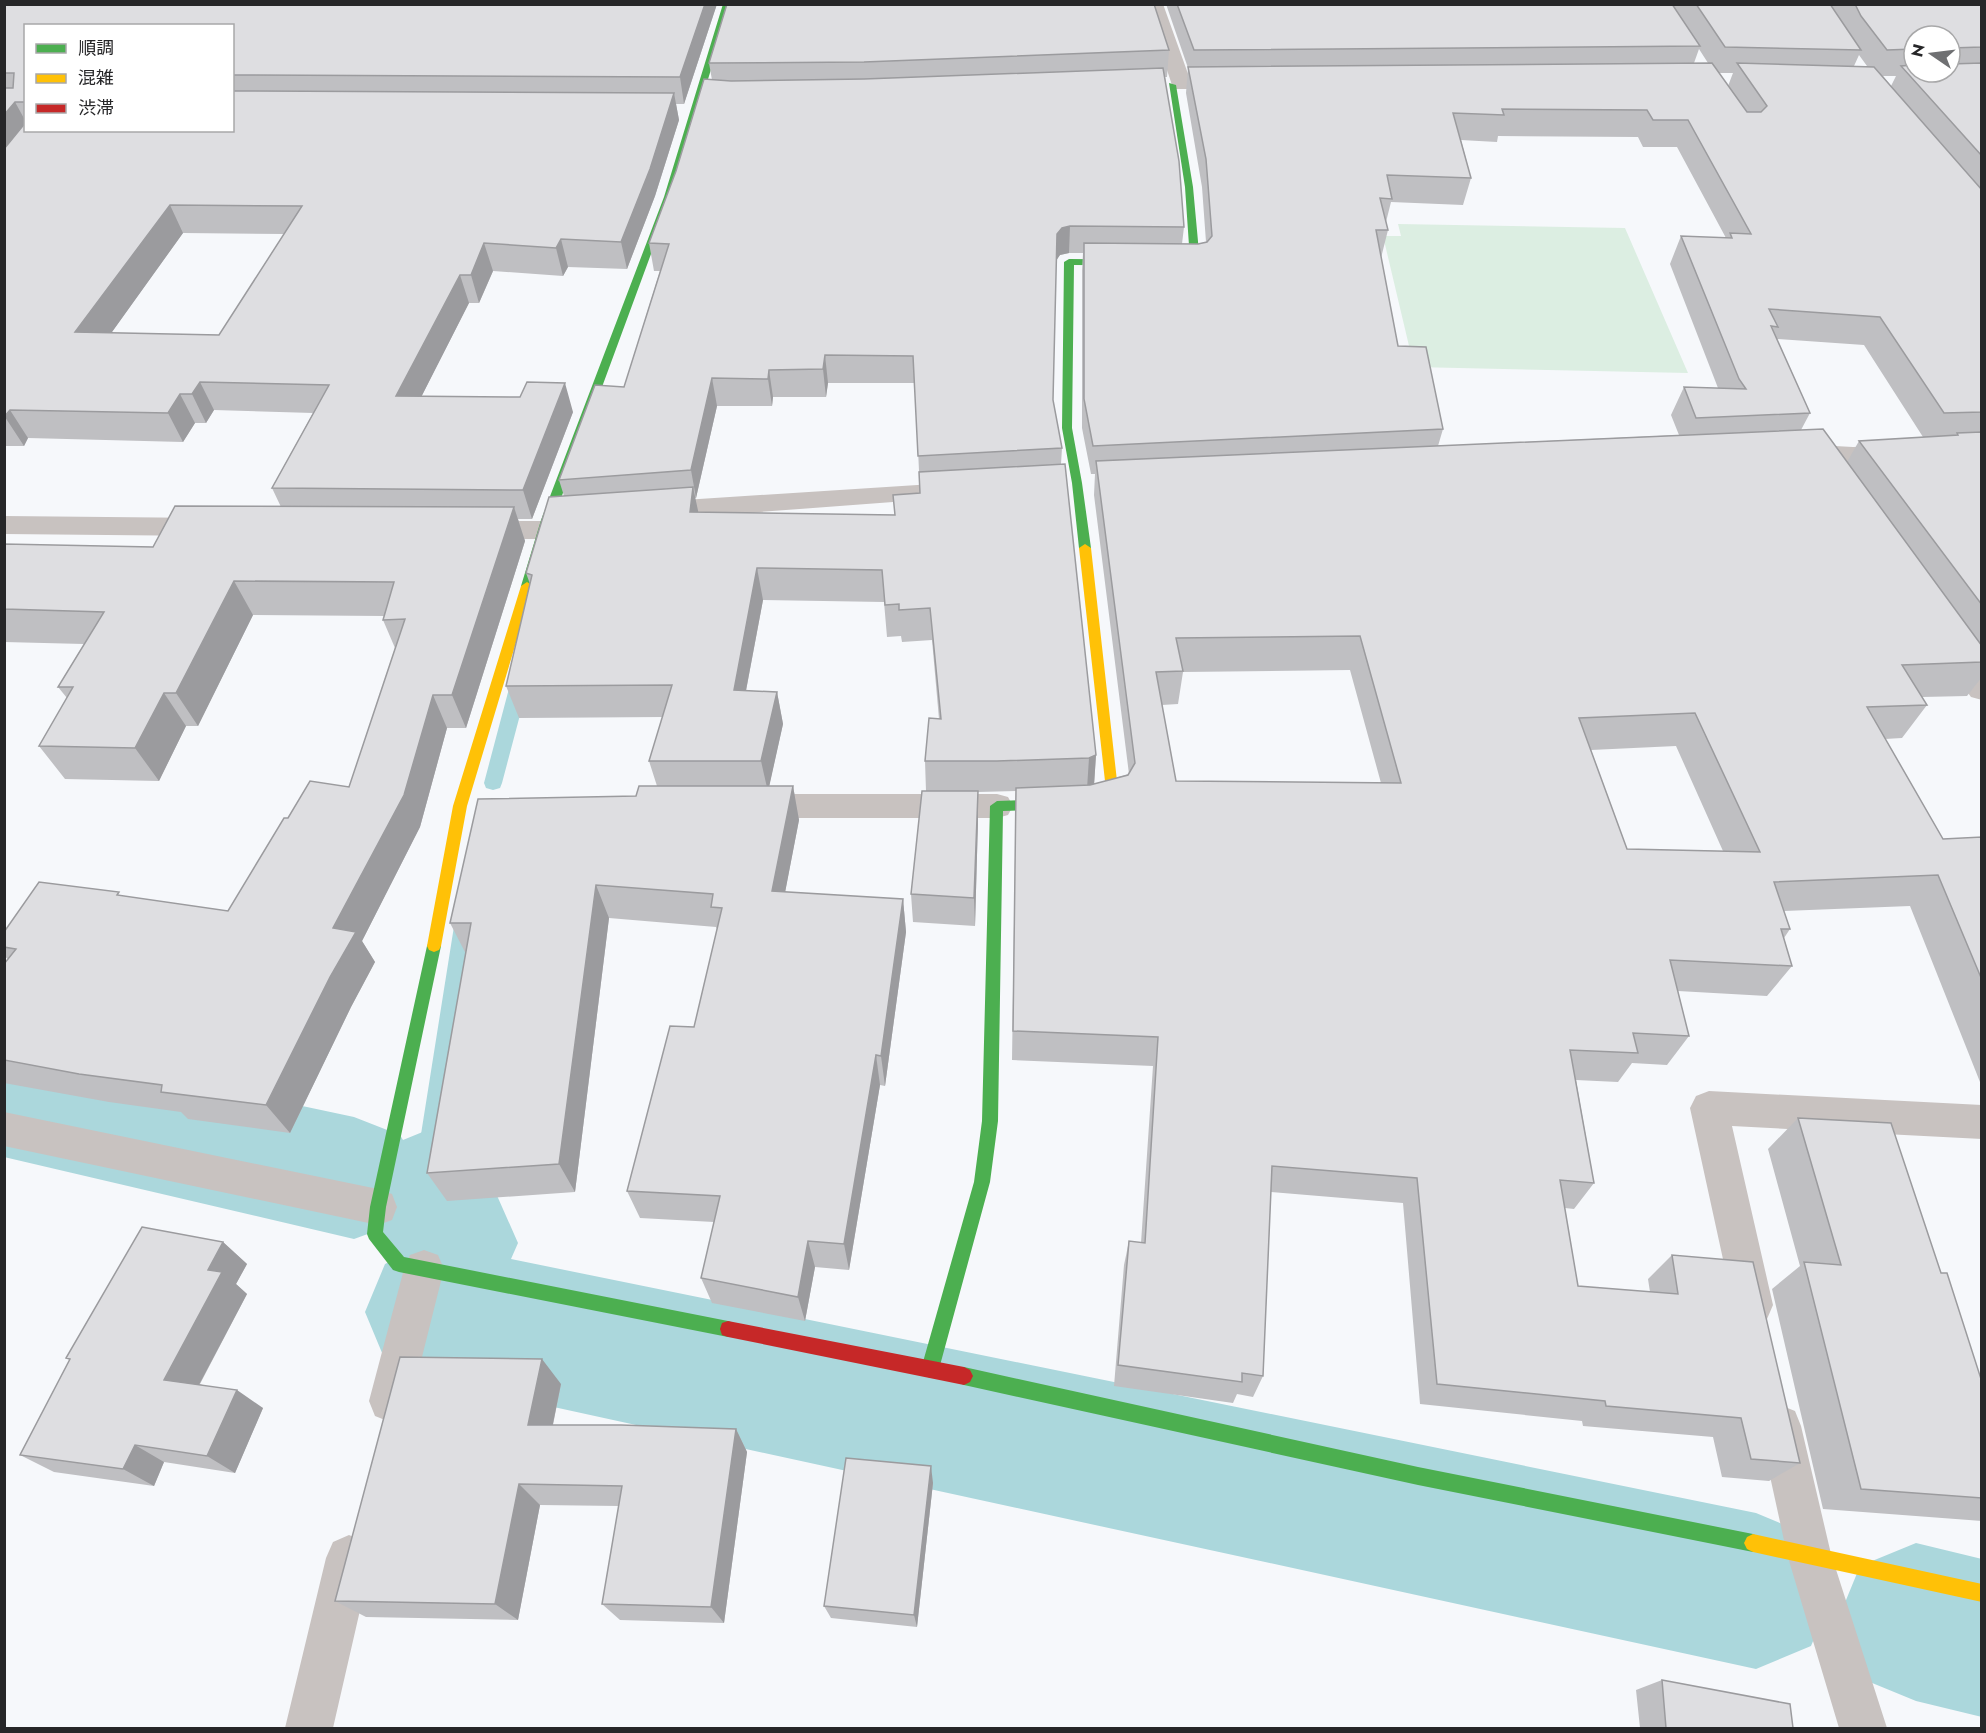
<svg xmlns="http://www.w3.org/2000/svg" width="1986" height="1733" font-family="Jost,'Noto Sans JP',sans-serif">
  <rect width="100%" height="100%" fill="#f6f8fb"/>
  <path fill="#dceee2" d="M 1398,224 L 1625,228 L 1688,373 L 1414,367 L 1383,236 L 1401,236 Z"/>
  <g fill="none" stroke-linecap="round" stroke-linejoin="round">
    <path fill="#abd7dc" fill-rule="evenodd" d="M 520,675 L 526,677 L 529,681 L 502,783 L 500,788 L 493,790 L 486,788 L 484,783 L 511,681 L 514,677 Z
      M 465,912 L 472,914 L 475,920 L 437,1172 L 444,1201 L 441,1209 L 433,1212 L 425,1209 L 415,1172 L 455,920 L 458,914 Z"/>
    <path fill="#abd7dc" fill-rule="evenodd" d="M 4,1043 L 354,1117 L 400,1135 L 403,1140 L 425,1131 L 472,1149 L 480,1157 L 518,1243 L 511,1259 L 1756,1513 L 1811,1536 L 1834,1591 L 1811,1646 L 1756,1669 L 434,1381 L 385,1360 L 365,1312 L 385,1264 L 391,1261 L 376,1231 L 354,1239 L 4,1157 Z
      M 1916,1543 L 1982,1559 L 1982,1717 L 1916,1701 L 1860,1678 L 1837,1622 L 1860,1566 Z"/>
    <path fill="#c8c2c0" fill-rule="evenodd" d="M 1145,4 L 1163,4 L 1192,85 L 1189,89 L 1175,89 L 1172,85 Z
      M 1982,442 L 1982,458 L 1853,463 L 1789,458 L 1785,452 L 1789,446 L 1798,444 L 1853,447 Z
      M 964,482 L 973,484 L 977,490 L 973,496 L 653,520 L 644,517 L 640,511 L 644,505 L 653,502 Z
      M 4,516 L 210,518 L 220,521 L 224,527 L 220,533 L 210,536 L 4,534 Z
      M 477,521 L 544,521 L 554,524 L 558,530 L 554,536 L 544,539 L 477,539 L 467,536 L 463,530 L 467,524 Z
      M 1950,637 L 1960,640 L 1982,667 L 1982,700 L 1971,697 L 1935,647 L 1940,640 Z
      M 752,794 L 997,794 L 1008,797 L 1013,806 L 1008,815 L 997,818 L 752,818 L 741,815 L 736,806 L 741,797 Z
      M 1709,1091 L 1982,1105 L 1982,1139 L 1732,1126 L 1773,1305 L 1767,1319 L 1753,1325 L 1739,1319 L 1733,1305 L 1690,1108 L 1696,1096 Z
      M 4,1112 L 378,1189 L 392,1194 L 397,1207 L 392,1220 L 378,1225 L 4,1146 Z
      M 424,1250 L 438,1255 L 444,1269 L 411,1401 L 405,1416 L 390,1422 L 375,1416 L 369,1401 L 404,1269 L 410,1255 Z
      M 1780,1405 L 1795,1411 L 1801,1426 L 1831,1554 L 1887,1728 L 1839,1728 L 1787,1554 L 1759,1426 L 1765,1411 Z
      M 349,1535 L 365,1542 L 372,1558 L 333,1728 L 285,1728 L 326,1558 L 333,1542 Z"/>
    <path fill="#4caf50" fill-rule="evenodd" d="M 723,4 L 731,4 L 672,197 L 553,520 L 533,586 L 531,589 L 523,589 L 521,586 L 541,520 L 664,197 Z
      M 1169,83 L 1176,85 L 1193,187 L 1200,263 L 1195,266 L 1074,265 L 1072,428 L 1082,483 L 1091,548 L 1085,552 L 1079,548 L 1072,483 L 1062,428 L 1064,262 L 1069,259 L 1190,260 L 1185,187 Z
      M 1112,785 L 1118,790 L 1118,800 L 1087,808 L 1003,811 L 998,1121 L 990,1182 L 939,1369 L 936,1375 L 930,1378 L 924,1375 L 921,1369 L 974,1182 L 982,1121 L 990,806 L 997,801 L 1087,798 L 1106,793 L 1107,786 Z
      M 434,940 L 439,942 L 441,946 L 386,1207 L 383,1232 L 404,1257 L 728,1321 L 734,1323 L 736,1329 L 734,1335 L 728,1337 L 399,1272 L 393,1270 L 369,1239 L 367,1234 L 370,1207 L 427,946 L 429,942 Z
      M 964,1367 L 1418,1467 L 1753,1534 L 1759,1537 L 1762,1543 L 1759,1549 L 1753,1552 L 1418,1485 L 964,1385 L 958,1382 L 955,1376 L 958,1370 Z"/>
    <path fill="#ffc107" fill-rule="evenodd" d="M 1085,544 L 1091,548 L 1118,790 L 1112,795 L 1106,790 L 1079,548 Z
      M 527,582 L 533,586 L 467,806 L 441,946 L 439,950 L 434,952 L 429,950 L 427,946 L 453,806 L 521,586 Z
      M 1753,1534 L 1982,1584 L 1982,1602 L 1753,1552 L 1747,1549 L 1744,1543 L 1747,1537 Z"/>
    <path fill="#c62828" fill-rule="evenodd" d="M 728,1321 L 964,1367 L 970,1370 L 973,1376 L 970,1382 L 964,1385 L 728,1337 L 722,1335 L 720,1329 L 722,1323 Z"/>
  </g>
  <path fill="#bfbfc2" fill-rule="evenodd" d="M 717,4 L 684,104 L 676,104 L 679,120 L 655,196 L 627,269 L 568,267 L 563,276 L 493,271 L 479,303 L 469,303 L 421,397 L 573,412 L 532,519 L 518,519 L 525,541 L 466,728 L 447,728 L 420,827 L 362,941 L 375,962 L 351,1007 L 290,1133 L 188,1119 L 181,1112 L 109,1102 L 4,1083 L 4,964 L 8,959 L 4,956 L 4,932 L 123,896 L 228,911 L 288,818 L 349,787 L 395,648 L 383,620 L 384,616 L 253,615 L 198,726 L 186,726 L 159,781 L 65,779 L 39,746 L 67,698 L 58,687 L 84,644 L 4,642 L 4,544 L 153,547 L 281,507 L 272,488 L 313,413 L 214,410 L 206,423 L 195,423 L 183,442 L 28,438 L 24,446 L 6,446 L 4,448 L 4,6 ZM 26,26 L 232,26 L 232,130 L 26,130 ZM 183,233 L 284,234 L 219,335 L 111,333 Z
    M 1166,4 L 1982,4 L 1982,677 L 1967,696 L 1922,697 L 1927,705 L 1902,738 L 1885,739 L 1943,839 L 1982,837 L 1982,1087 L 1910,906 L 1784,911 L 1790,929 L 1784,938 L 1792,966 L 1767,996 L 1678,991 L 1689,1036 L 1667,1065 L 1632,1063 L 1618,1082 L 1576,1080 L 1594,1183 L 1574,1209 L 1565,1208 L 1578,1286 L 1650,1292 L 1648,1279 L 1672,1255 L 1800,1463 L 1769,1481 L 1722,1477 L 1713,1437 L 1583,1426 L 1582,1421 L 1420,1404 L 1403,1203 L 1271,1192 L 1263,1376 L 1253,1397 L 1237,1394 L 1233,1403 L 1114,1386 L 1124,1265 L 1129,1241 L 1141,1243 L 1153,1066 L 1012,1060 L 1016,791 L 978,792 L 978,820 L 975,926 L 913,922 L 911,894 L 926,791 L 925,761 L 939,719 L 932,640 L 902,642 L 901,636 L 887,637 L 884,602 L 763,600 L 746,691 L 777,692 L 783,724 L 769,786 L 793,786 L 799,820 L 785,892 L 903,899 L 906,932 L 885,1086 L 880,1085 L 849,1270 L 815,1267 L 805,1321 L 712,1303 L 701,1278 L 714,1222 L 640,1218 L 627,1191 L 694,1027 L 717,929 L 716,927 L 609,918 L 575,1192 L 447,1201 L 427,1173 L 466,954 L 450,923 L 636,796 L 657,786 L 649,761 L 663,717 L 519,718 L 506,686 L 530,584 L 526,573 L 564,496 L 559,480 L 624,387 L 660,271 L 654,271 L 649,243 L 712,80 L 709,63 L 1169,50 L 1167,77 L 1165,77 L 1184,227 L 1182,244 L 1198,244 L 1206,242 L 1202,187 L 1186,93 L 1188,68 ZM 1914,36 L 1950,36 L 1950,72 L 1914,72 ZM 1699,49 L 1708,63 L 1694,63 ZM 1859,55 L 1867,66 L 1854,66 ZM 1719,73 L 1733,73 L 1728,86 ZM 1883,76 L 1896,76 L 1891,86 ZM 1498,136 L 1638,137 L 1643,147 L 1677,147 L 1726,238 L 1681,236 L 1670,264 L 1718,388 L 1684,387 L 1671,415 L 1679,435 L 1438,446 L 1443,429 L 1398,346 L 1381,258 L 1388,230 L 1386,222 L 1391,202 L 1463,205 L 1471,178 L 1461,140 L 1497,142 ZM 1069,253 L 1083,253 L 1082,271 L 1082,428 L 1091,474 L 1095,474 L 1094,495 L 1129,774 L 1094,784 L 1096,755 L 1061,464 L 1062,448 L 1053,400 L 1056,260 L 1060,255 ZM 1777,339 L 1864,345 L 1923,437 L 1859,441 L 1847,462 L 1801,430 L 1810,413 ZM 828,383 L 915,383 L 920,493 L 893,495 L 895,515 L 698,512 L 695,498 L 696,498 L 717,406 L 772,406 L 773,397 L 826,397 ZM 1350,670 L 1381,783 L 1176,781 L 1162,705 L 1178,704 L 1183,672 ZM 1676,746 L 1723,851 L 1627,849 L 1591,750 Z
    M 1798,1118 L 1941,1273 L 1982,1382 L 1982,1521 L 1823,1509 L 1772,1289 L 1800,1266 L 1768,1149 Z
    M 223,1242 L 247,1264 L 236,1284 L 247,1294 L 200,1384 L 263,1408 L 235,1473 L 164,1462 L 154,1486 L 54,1472 L 20,1455 L 70,1360 L 66,1358 Z
    M 561,1384 L 553,1425 L 736,1429 L 747,1452 L 724,1623 L 620,1620 L 602,1604 L 619,1506 L 540,1505 L 518,1620 L 366,1617 L 335,1601 Z
    M 933,1483 L 917,1627 L 831,1618 L 824,1606 Z
    M 1662,1680 L 1793,1728 L 1640,1728 L 1636,1690 Z"/>
  <path fill="#9b9b9e" d="M 705,4 L 717,4 L 684,104 L 680,77 Z
    M 674,93 L 679,120 L 655,196 L 627,269 L 621,242 Z
    M 15,102 L 26,122 L 4,161 L 4,115 Z
    M 170,205 L 183,233 L 92,360 L 75,332 Z
    M 1070,226 L 1069,253 L 1060,255 L 1056,261 L 1057,234 L 1062,228 Z
    M 561,239 L 568,267 L 563,276 L 556,248 Z
    M 484,243 L 493,271 L 479,303 L 471,275 Z
    M 460,275 L 469,303 L 407,425 L 396,396 Z
    M 825,355 L 828,383 L 826,397 L 823,369 Z
    M 769,370 L 773,397 L 772,406 L 768,379 Z
    M 712,378 L 717,406 L 696,498 L 691,470 Z
    M 200,382 L 214,410 L 206,423 L 192,394 Z
    M 565,383 L 573,412 L 532,519 L 523,490 Z
    M 180,394 L 195,423 L 183,442 L 168,413 Z
    M 10,410 L 28,438 L 24,446 L 5,417 Z
    M 693,487 L 700,520 L 690,512 Z
    M 514,507 L 525,541 L 466,728 L 452,695 Z
    M 757,568 L 763,600 L 740,722 L 734,690 Z
    M 234,581 L 253,615 L 198,726 L 176,693 Z
    M 777,692 L 783,724 L 768,792 L 761,761 Z
    M 164,693 L 186,726 L 159,781 L 135,748 Z
    M 433,695 L 447,728 L 420,827 L 362,941 L 375,962 L 351,1007 L 290,1133 L 266,1105 L 333,928 Z
    M 1096,755 L 1094,786 L 1087,789 L 1089,758 Z
    M 793,786 L 799,820 L 779,924 L 772,891 Z
    M 978,791 L 978,820 L 975,926 L 974,898 Z
    M 596,885 L 609,918 L 575,1192 L 559,1164 Z
    M 903,899 L 906,932 L 885,1086 L 881,1056 Z
    M 876,1055 L 880,1085 L 849,1270 L 844,1244 Z
    M 808,1241 L 815,1267 L 805,1321 L 798,1297 Z
    M 223,1242 L 247,1264 L 236,1284 L 247,1294 L 192,1398 L 164,1380 L 208,1270 Z
    M 542,1359 L 561,1384 L 548,1448 L 528,1425 Z
    M 237,1390 L 263,1408 L 235,1473 L 207,1456 Z
    M 736,1429 L 747,1452 L 724,1623 L 711,1607 Z
    M 135,1445 L 164,1462 L 154,1486 L 123,1469 Z
    M 931,1466 L 933,1483 L 917,1627 L 914,1615 Z
    M 519,1484 L 540,1505 L 518,1620 L 495,1604 Z"/>
  <path fill="#dedee1" stroke="#9b9b9e" stroke-width="1.5" fill-rule="evenodd" d="M 6,4 L 705,4 L 680,77 L 232,75 L 232,26 L 26,26 L 26,102 L 15,102 L 4,115 L 4,88 L 13,88 L 14,73 L 4,73 L 4,6 Z
    M 727,4 L 1154,4 L 1169,50 L 864,62 L 709,63 Z
    M 1177,4 L 1672,4 L 1700,46 L 1194,50 Z
    M 1696,4 L 1830,4 L 1861,50 L 1725,47 Z
    M 1855,4 L 1982,4 L 1982,47 L 1950,48 L 1950,36 L 1914,36 L 1914,49 L 1887,50 L 1861,16 Z
    M 1712,63 L 1747,112 L 1761,112 L 1767,106 L 1737,63 L 1874,67 L 1982,190 L 1982,412 L 1944,413 L 1880,317 L 1769,309 L 1778,327 L 1771,326 L 1810,413 L 1696,418 L 1684,387 L 1746,389 L 1739,379 L 1681,236 L 1732,238 L 1730,233 L 1751,234 L 1688,120 L 1653,120 L 1647,110 L 1502,109 L 1504,115 L 1453,113 L 1471,178 L 1387,175 L 1392,199 L 1380,198 L 1388,230 L 1376,230 L 1398,346 L 1426,347 L 1443,429 L 1093,446 L 1084,399 L 1084,243 L 1198,244 L 1207,242 L 1212,236 L 1206,159 L 1188,67 Z
    M 1982,63 L 1982,156 L 1901,66 L 1914,65 L 1914,72 L 1950,72 L 1950,64 Z
    M 1163,68 L 1179,161 L 1184,227 L 1070,226 L 1062,228 L 1057,234 L 1053,400 L 1062,448 L 918,456 L 913,356 L 825,355 L 823,369 L 769,370 L 768,379 L 712,378 L 691,470 L 559,480 L 595,385 L 624,387 L 669,244 L 649,243 L 676,171 L 704,79 L 731,81 L 864,79 Z
    M 232,91 L 674,93 L 650,169 L 621,242 L 561,239 L 556,248 L 484,243 L 471,275 L 460,275 L 396,396 L 520,397 L 527,382 L 565,383 L 523,490 L 272,488 L 329,385 L 200,382 L 192,394 L 180,394 L 168,413 L 10,410 L 4,417 L 4,149 L 26,122 L 26,130 L 232,130 ZM 170,205 L 302,206 L 219,335 L 75,332 Z
    M 1823,429 L 1982,646 L 1982,662 L 1902,665 L 1927,705 L 1867,707 L 1943,839 L 1982,837 L 1982,980 L 1938,875 L 1774,882 L 1790,929 L 1781,929 L 1792,966 L 1670,960 L 1689,1036 L 1633,1033 L 1638,1053 L 1570,1050 L 1594,1183 L 1560,1180 L 1578,1286 L 1678,1294 L 1672,1255 L 1753,1262 L 1800,1463 L 1751,1459 L 1741,1418 L 1606,1406 L 1605,1401 L 1437,1384 L 1417,1178 L 1272,1166 L 1263,1376 L 1242,1373 L 1242,1382 L 1118,1365 L 1129,1241 L 1145,1243 L 1158,1037 L 1013,1031 L 1016,788 L 1090,785 L 1128,775 L 1135,763 L 1096,461 ZM 1360,636 L 1401,783 L 1176,781 L 1156,672 L 1183,671 L 1176,638 ZM 1695,713 L 1760,852 L 1627,849 L 1579,718 Z
    M 1982,432 L 1982,605 L 1859,441 L 1958,435 L 1957,433 Z
    M 1065,464 L 1096,755 L 1089,758 L 997,761 L 925,761 L 929,718 L 941,719 L 930,608 L 899,610 L 899,604 L 885,605 L 882,570 L 757,568 L 734,690 L 777,692 L 761,761 L 649,761 L 672,685 L 506,686 L 532,575 L 526,573 L 549,497 L 693,487 L 690,512 L 895,515 L 893,495 L 920,493 L 919,472 Z
    M 175,506 L 514,507 L 452,695 L 433,695 L 404,795 L 333,928 L 356,932 L 330,977 L 266,1105 L 161,1092 L 162,1085 L 79,1074 L 4,1060 L 4,964 L 16,949 L 4,947 L 4,932 L 39,882 L 119,892 L 117,895 L 228,911 L 284,818 L 288,818 L 310,781 L 349,787 L 405,619 L 383,620 L 394,582 L 234,581 L 176,693 L 164,693 L 135,748 L 39,746 L 73,687 L 58,687 L 104,612 L 4,609 L 4,544 L 153,547 Z
    M 639,786 L 793,786 L 772,891 L 903,899 L 881,1056 L 876,1055 L 844,1244 L 808,1241 L 798,1297 L 701,1278 L 720,1196 L 627,1191 L 670,1026 L 694,1027 L 722,908 L 711,907 L 713,894 L 596,885 L 559,1164 L 427,1173 L 471,923 L 450,923 L 478,799 L 636,796 Z
    M 922,791 L 978,791 L 974,898 L 911,894 Z
    M 1798,1118 L 1891,1123 L 1941,1273 L 1947,1273 L 1982,1382 L 1982,1498 L 1861,1489 L 1804,1262 L 1841,1265 Z
    M 142,1227 L 223,1242 L 208,1270 L 222,1272 L 164,1380 L 237,1390 L 207,1456 L 135,1445 L 123,1469 L 20,1455 L 70,1359 L 66,1358 Z
    M 400,1357 L 542,1359 L 528,1425 L 621,1425 L 736,1429 L 711,1607 L 602,1604 L 622,1486 L 519,1484 L 495,1604 L 335,1601 Z
    M 846,1458 L 931,1466 L 914,1615 L 824,1606 Z
    M 1662,1680 L 1790,1704 L 1793,1728 L 1666,1728 Z"/>
  <rect width="1986" height="1733" fill="none" stroke="#262628" stroke-width="12"/>
  <rect x="24" y="24" width="210" height="108" fill="#ffffff" stroke="#a8a8a9" stroke-width="1.5"/>
  <rect x="36" y="44" width="30" height="9" fill="#4caf50" stroke="#a8a8a9" stroke-width="1.5"/>
  <text x="78" y="54" font-size="18" fill="#262628">順調</text>
  <rect x="36" y="74" width="30" height="9" fill="#ffc107" stroke="#a8a8a9" stroke-width="1.5"/>
  <text x="78" y="84" font-size="18" fill="#262628">混雑</text>
  <rect x="36" y="104" width="30" height="9" fill="#c62828" stroke="#a8a8a9" stroke-width="1.5"/>
  <text x="78" y="114" font-size="18" fill="#262628">渋滞</text>
  <g transform="translate(1932 54) rotate(284)"><circle r="28" fill="#ffffff" stroke="#a8a8a9" stroke-width="1.5"/>
  <path d="M0-4.5L10 22L0 15L-10 22Z" fill="#6f7072"/>
  <text y="-9" font-size="16" font-weight="bold" text-anchor="middle" fill="#262628">N</text>
  </g>
</svg>
